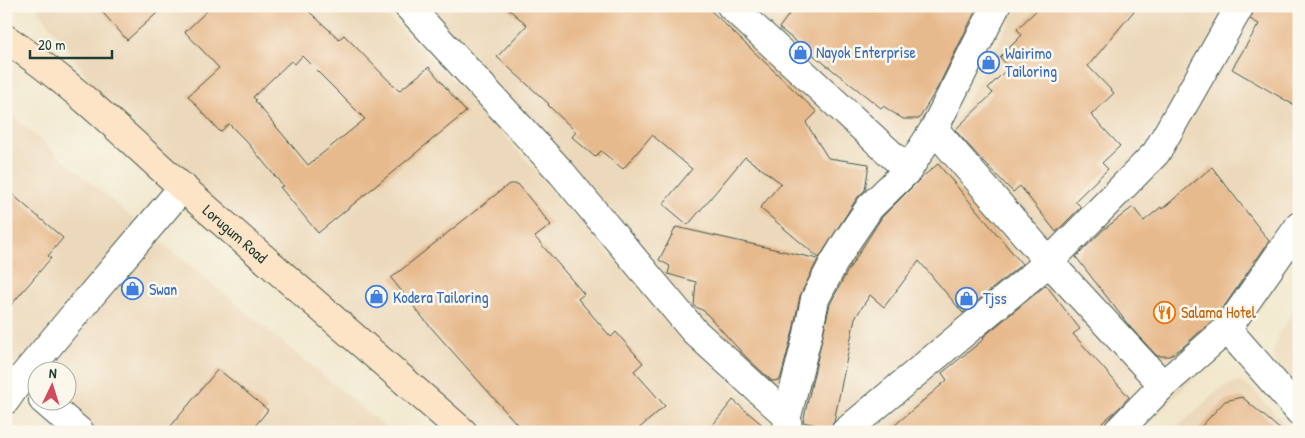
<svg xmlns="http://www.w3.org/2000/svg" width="1305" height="438" font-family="'Patrick Hand',sans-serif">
  <rect width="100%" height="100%" fill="#fbf7ec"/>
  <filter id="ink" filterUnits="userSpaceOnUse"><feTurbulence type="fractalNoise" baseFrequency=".02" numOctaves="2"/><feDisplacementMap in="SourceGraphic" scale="10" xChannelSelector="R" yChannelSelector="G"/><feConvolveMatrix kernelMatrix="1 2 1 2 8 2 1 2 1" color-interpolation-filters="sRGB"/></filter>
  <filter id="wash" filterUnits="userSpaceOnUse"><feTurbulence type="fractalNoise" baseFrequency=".0096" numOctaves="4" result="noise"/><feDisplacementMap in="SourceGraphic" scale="20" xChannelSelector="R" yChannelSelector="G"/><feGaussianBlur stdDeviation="1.12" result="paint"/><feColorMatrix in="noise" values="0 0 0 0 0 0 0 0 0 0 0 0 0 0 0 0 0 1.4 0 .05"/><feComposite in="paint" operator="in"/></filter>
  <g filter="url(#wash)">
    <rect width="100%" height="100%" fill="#f1e7cc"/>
    <path fill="#ecd8ba" d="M 36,6 L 377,6 L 474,101 L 636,285 L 729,382 L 775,425 L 774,432 L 462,432 L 109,107 Z
      M 422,6 L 985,6 L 925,136 L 879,182 L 780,400 L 709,332 Z
      M 1018,6 L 1231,6 L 1192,74 L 1136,157 L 1020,278 L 831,432 L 808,432 L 799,414 L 826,300 L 867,234 L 881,221 L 877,209 L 935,150 L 962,112 Z
      M 1248,6 L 1299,6 L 1299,245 L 1277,285 L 1243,330 L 1139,432 L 859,432 L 1102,214 Z
      M 6,111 L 136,221 L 391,432 L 96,432 L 60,401 L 68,400 L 68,370 L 38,370 L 37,381 L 6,356 Z
      M 1299,302 L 1299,395 L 1275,363 L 1273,352 L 1278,336 Z
      M 1241,382 L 1250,387 L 1292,432 L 1172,432 L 1220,389 L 1230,384 Z"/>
    <g id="blocks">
      <path fill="#e7ba8d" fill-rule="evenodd" d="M 97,6 L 165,6 L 127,40 Z
        M 212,6 L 303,6 L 339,39 L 344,35 L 399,91 L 429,67 L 466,112 L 318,233 L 280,187 L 283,186 L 247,142 L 229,124 L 220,132 L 188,96 L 219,68 L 185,32 ZM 302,56 L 365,119 L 308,165 L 255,101 L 256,100 L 253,97 L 291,61 L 295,64 Z
        M 505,6 L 706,6 L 817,112 L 806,123 L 828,158 L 869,164 L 865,190 L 857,198 L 819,258 L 760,208 L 781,183 L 745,157 L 688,225 L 663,204 L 692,169 L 652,135 L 623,169 L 601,151 L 595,157 L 572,137 L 576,132 L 548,105 L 549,104 L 497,57 L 527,25 Z
        M 795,6 L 978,6 L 939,85 L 919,119 L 903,119 L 883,106 L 881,108 L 779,28 Z
        M 1041,6 L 1138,6 L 1088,66 L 1114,93 L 1091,115 L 1120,146 L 1102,163 L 1108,169 L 1075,201 L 1081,207 L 1056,232 L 1020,186 L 1013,192 L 980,158 L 955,130 L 993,93 L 988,88 L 1009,67 L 1000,57 L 1022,35 L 1017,29 Z
        M 1256,6 L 1299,6 L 1299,108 L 1232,69 L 1259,24 L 1250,19 Z
        M 938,164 L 1022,264 L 963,313 L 919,261 L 884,307 L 870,295 L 855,318 L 834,422 L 830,428 L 803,422 L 830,304 L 847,272 L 882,217 L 921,178 Z
        M 1212,167 L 1269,241 L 1257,259 L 1253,261 L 1254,263 L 1225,305 L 1215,313 L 1217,316 L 1215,318 L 1183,347 L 1170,356 L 1157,356 L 1130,327 L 1076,257 L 1103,230 L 1133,207 L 1144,221 L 1161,207 L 1162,209 Z
        M 509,184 L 518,184 L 551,225 L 535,237 L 584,294 L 578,299 L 611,337 L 616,332 L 643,363 L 634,371 L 665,406 L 635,432 L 524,432 L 427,323 L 391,278 Z
        M 6,189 L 63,238 L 48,256 L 51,258 L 6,311 Z
        M 676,227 L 818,259 L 800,296 L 793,331 L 780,380 L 772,381 L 746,357 L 704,311 L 694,306 L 696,282 L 668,274 L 670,266 L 659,260 Z
        M 1046,285 L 1080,329 L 1073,334 L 1129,397 L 1121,406 L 1092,432 L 887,432 L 947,380 L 942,373 L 984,339 L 983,337 Z
        M 218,369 L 268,410 L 250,432 L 166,432 Z
        M 1242,397 L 1283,432 L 1196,432 L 1225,401 Z
        M 733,400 L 771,432 L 707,432 Z"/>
    </g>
  </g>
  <g filter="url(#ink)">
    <use href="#blocks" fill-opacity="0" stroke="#3e564b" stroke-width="1"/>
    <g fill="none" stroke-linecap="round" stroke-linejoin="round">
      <defs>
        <path id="street" d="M 408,6 L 561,172 L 694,331 L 787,416
          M 731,6 L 908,170
          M 934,129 L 1049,262 L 1163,385
          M 1227,329 L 1299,411
          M 6,400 L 20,380 L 70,320 L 183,187
          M 43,400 L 80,432
          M 788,432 L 787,416 L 808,334 L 815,299 L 833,264 L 847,241 L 870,207 L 908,170 L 934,129 L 996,6
          M 845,432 L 1049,262 L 1156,153 L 1240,6
          M 1117,432 L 1163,385 L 1227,329 L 1299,226"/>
        <g id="secondary">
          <path id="s1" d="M 6,39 C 71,82 126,137 183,188 C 276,269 370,350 463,432"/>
        </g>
      </defs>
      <use href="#street" stroke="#3e564b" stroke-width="30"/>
      <use href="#secondary" stroke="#3e564b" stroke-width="30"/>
      <use href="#street" stroke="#fff" stroke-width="28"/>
      <use href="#secondary" stroke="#fee4c6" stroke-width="28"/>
    </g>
  </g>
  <defs>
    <symbol id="shop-ring" viewBox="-11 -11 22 22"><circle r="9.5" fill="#fbf7ec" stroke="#3f7fe0" stroke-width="1.5"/><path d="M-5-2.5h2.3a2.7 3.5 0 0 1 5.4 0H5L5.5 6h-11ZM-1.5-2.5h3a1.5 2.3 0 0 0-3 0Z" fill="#3f7fe0"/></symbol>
    <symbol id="restaurant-ring" viewBox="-11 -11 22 22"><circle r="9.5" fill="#fbf7ec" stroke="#e8710a" stroke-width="1.5"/><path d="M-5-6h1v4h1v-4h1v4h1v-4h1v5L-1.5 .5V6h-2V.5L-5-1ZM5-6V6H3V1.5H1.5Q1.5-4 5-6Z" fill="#e8710a"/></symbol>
  </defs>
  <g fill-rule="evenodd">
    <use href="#shop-ring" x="788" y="40" width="25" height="25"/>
    <use href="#shop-ring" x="976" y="50" width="25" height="25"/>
    <use href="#shop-ring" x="120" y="276" width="25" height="25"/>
    <use href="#shop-ring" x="364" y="284" width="25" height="25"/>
    <use href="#shop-ring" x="954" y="286" width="25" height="25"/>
    <use href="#restaurant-ring" x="1152" y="300" width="25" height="25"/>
  </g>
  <g text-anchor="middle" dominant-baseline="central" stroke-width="5" stroke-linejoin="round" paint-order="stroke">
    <g font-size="16" fill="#366cbe" stroke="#fbf7ec" text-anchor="start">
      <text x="816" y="52">Nayok Enterprise</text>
      <text x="1005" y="53">Wairimo<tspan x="1005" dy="18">Tailoring</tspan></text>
      <text x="149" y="289">Swan</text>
      <text x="393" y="297">Kodera Tailoring</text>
      <text x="983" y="298">Tjss</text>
    </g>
    <g font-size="16" fill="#1f3d34" stroke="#fbf7ec">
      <text stroke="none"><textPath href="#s1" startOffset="301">Lorugum Road</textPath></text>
    </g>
    <g font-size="16" fill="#c56008" stroke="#fbf7ec" text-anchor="start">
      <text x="1181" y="312">Salama Hotel</text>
    </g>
  </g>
  <rect width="1305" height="438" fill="none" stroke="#fbf7ec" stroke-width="25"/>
  <g transform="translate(52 386) rotate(4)"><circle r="24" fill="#fbf7ec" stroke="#a3ada2"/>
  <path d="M0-4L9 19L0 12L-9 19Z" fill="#d1495b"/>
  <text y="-8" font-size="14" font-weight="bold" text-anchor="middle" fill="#1f3d34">N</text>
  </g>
  <path d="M30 50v8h82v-8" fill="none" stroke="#1f3d34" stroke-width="2.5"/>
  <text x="38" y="50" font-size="15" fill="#1f3d34" stroke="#fbf7ec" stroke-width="4" paint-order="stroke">20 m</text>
</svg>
